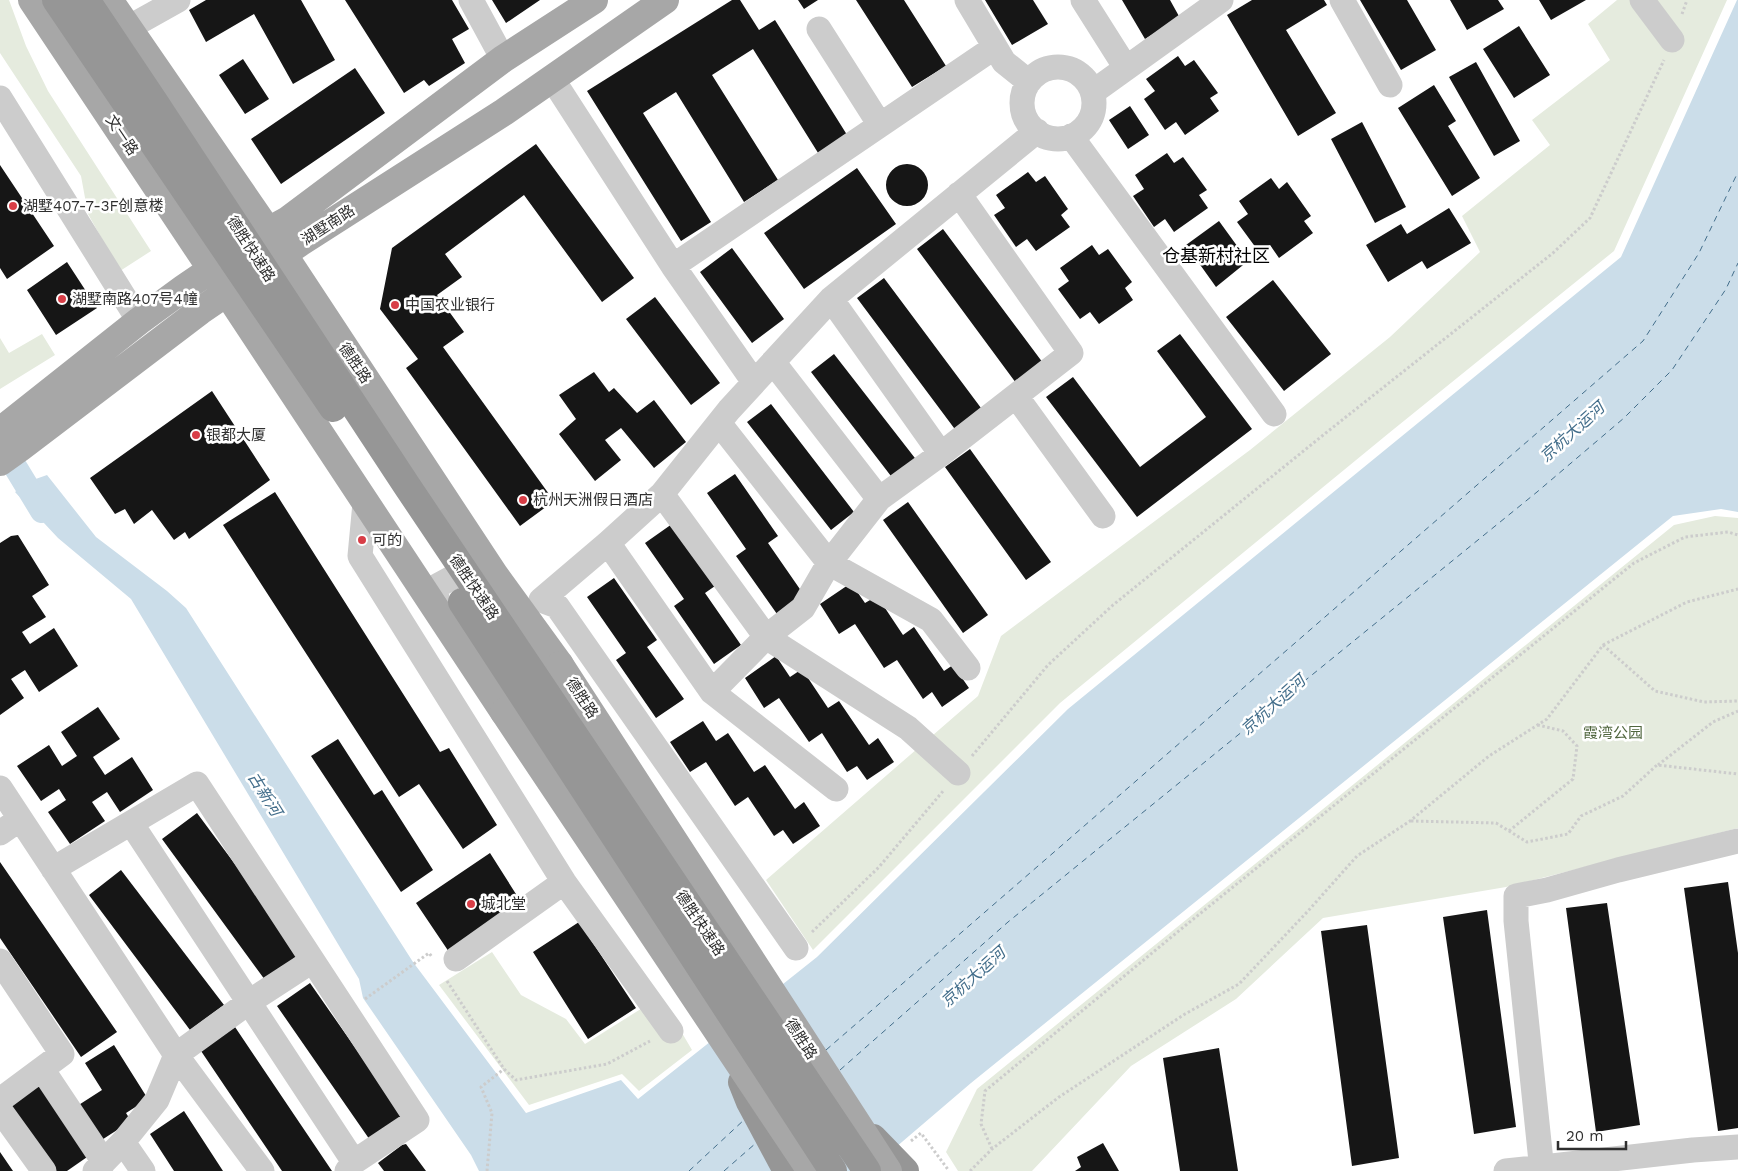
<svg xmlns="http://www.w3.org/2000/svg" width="1738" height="1171" font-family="'Work Sans','Noto Sans SC',sans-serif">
  <rect width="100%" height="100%" fill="#fff"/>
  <path fill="#e5ebde" d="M 0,0 L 9,0 L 26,46 L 48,91 L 151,251 L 120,271 L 88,214 L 81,176 L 0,53 Z
    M 1617,0 L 1727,0 L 1614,251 L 1389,433 L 1060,703 L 813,950 L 766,880 L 978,696 L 1001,636 L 1250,450 L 1390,337 L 1480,252 L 1462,216 L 1550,145 L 1532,120 L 1610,60 L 1588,24 Z
    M 42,334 L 55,355 L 0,389 L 0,338 L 9,353 Z
    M 1715,516 L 1738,518 L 1738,828 L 1506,887 L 1323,918 L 1236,999 L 1131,1066 L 1032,1171 L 958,1171 L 946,1152 L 977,1089 L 1674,525 Z
    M 492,952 L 521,995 L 566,1019 L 585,1044 L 644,1007 L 682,1033 L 692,1050 L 639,1091 L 622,1074 L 529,1105 L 439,985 Z"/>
  <path fill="#cbdde9" d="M 1737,0 L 1738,0 L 1738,512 L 1721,509 L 1673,516 L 971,1083 L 868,1171 L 479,1171 L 471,1155 L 363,998 L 359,979 L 131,599 L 58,538 L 15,492 L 30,481 L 47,475 L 96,537 L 167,591 L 186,608 L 413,962 L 526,1113 L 621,1080 L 638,1099 L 817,957 L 1068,709 L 1621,257 Z"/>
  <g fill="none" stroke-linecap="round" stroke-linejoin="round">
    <path stroke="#cbdde9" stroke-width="24" d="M 0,442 L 42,511"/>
    <path stroke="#436e8b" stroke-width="1" stroke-dasharray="6 5" stroke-linecap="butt" d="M 826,1050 L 1643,341 L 1699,253 L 1738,172
      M 840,1070 L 1008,922 L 1537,492 L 1624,418 L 1672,370 L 1726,289 L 1738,263
      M 689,1171 L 745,1119
      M 724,1171 L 756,1143"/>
  </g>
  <path fill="#161616" d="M 206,0 L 301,0 L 335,60 L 293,84 L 254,14 L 206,42 L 189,10 Z
    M 345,0 L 452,0 L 469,29 L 452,39 L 465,63 L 429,86 L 424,80 L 404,93 Z
    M 492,0 L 540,0 L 506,23 Z
    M 732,0 L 740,0 L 759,30 L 775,20 L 849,138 L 820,156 L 753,49 L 712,75 L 778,180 L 744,202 L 676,92 L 643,113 L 711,222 L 681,241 L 587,91 Z
    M 798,0 L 818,0 L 804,9 Z
    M 856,0 L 904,0 L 946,66 L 912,87 Z
    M 985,0 L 1033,0 L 1048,24 L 1012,45 Z
    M 1122,0 L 1170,0 L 1180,18 L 1145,39 Z
    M 1252,0 L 1324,0 L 1327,5 L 1286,30 L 1336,113 L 1298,136 L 1227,15 Z
    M 1360,0 L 1407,0 L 1436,50 L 1401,70 Z
    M 1450,0 L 1498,0 L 1504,9 L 1467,30 Z
    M 1539,0 L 1586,0 L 1551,20 Z
    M 1519,26 L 1550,75 L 1514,98 L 1483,49 Z
    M 1178,56 L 1185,66 L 1194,60 L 1218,93 L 1210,98 L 1219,111 L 1185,135 L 1176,122 L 1165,130 L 1144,99 L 1155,91 L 1146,79 Z
    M 243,59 L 269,99 L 245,114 L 219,75 Z
    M 1476,62 L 1520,141 L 1494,156 L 1449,77 Z
    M 355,68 L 385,113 L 281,184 L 251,139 Z
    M 1434,85 L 1456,121 L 1448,126 L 1480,178 L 1452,196 L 1398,108 Z
    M 1130,106 L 1149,135 L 1128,149 L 1109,120 Z
    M 1362,122 L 1406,207 L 1375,223 L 1331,139 Z
    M 536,144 L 634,278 L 602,302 L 524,195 L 445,254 L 462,277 L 437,295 L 464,332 L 443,347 L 554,501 L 520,526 L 406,368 L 418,359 L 380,309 L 392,248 Z
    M 1167,153 L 1174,163 L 1183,157 L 1207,190 L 1199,195 L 1208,208 L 1174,232 L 1165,219 L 1154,227 L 1133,196 L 1144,189 L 1135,175 Z
    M886 185a21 21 0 1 1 42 0a21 21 0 1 1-42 0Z
    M 0,165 L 54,246 L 7,279 L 0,268 Z
    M 857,168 L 896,224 L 804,289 L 764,233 Z
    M 1028,172 L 1036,182 L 1045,176 L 1068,209 L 1061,215 L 1070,227 L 1036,251 L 1027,239 L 1016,247 L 994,215 L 1005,208 L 996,195 Z
    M 1271,178 L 1279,189 L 1287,182 L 1311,216 L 1304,221 L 1313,233 L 1279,258 L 1270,245 L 1259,252 L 1237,222 L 1248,214 L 1239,201 Z
    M 1449,208 L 1471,243 L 1427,269 L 1422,261 L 1388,282 L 1366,245 L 1401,224 L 1407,234 Z
    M 1219,221 L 1248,261 L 1216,287 L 1186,245 Z
    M 943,229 L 1043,363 L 1016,383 L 917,249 Z
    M 1092,245 L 1099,255 L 1108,249 L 1132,282 L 1125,288 L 1133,300 L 1099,324 L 1090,312 L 1080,319 L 1058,289 L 1069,281 L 1060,268 Z
    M 732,248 L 784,319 L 752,343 L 700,272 Z
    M 67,262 L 97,308 L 56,335 L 27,290 Z
    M 884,278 L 984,412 L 957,432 L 857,298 Z
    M 1273,280 L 1331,354 L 1284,391 L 1226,317 Z
    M 655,297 L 720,383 L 691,405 L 626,319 Z
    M 1180,334 L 1252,429 L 1137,517 L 1046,397 L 1073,377 L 1140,467 L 1206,417 L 1157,351 Z
    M 834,354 L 918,462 L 894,480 L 811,372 Z
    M 594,372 L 609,392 L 614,388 L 637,413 L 654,400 L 686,442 L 654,468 L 621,428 L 605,440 L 621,460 L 595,481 L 559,434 L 576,419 L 559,395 Z
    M 212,391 L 270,480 L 189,539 L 185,532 L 174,540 L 152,510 L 134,524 L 125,509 L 115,514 L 90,478 Z
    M 771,404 L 854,512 L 831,530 L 747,422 Z
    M 970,449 L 1051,562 L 1026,580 L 945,467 Z
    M 735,474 L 778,536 L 768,543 L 804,595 L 777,614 L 736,556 L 746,549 L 707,493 Z
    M 275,492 L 440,752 L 449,748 L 497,825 L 463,849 L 419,784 L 399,797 L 223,525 Z
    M 908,502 L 988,615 L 963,633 L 883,520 Z
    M 672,524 L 715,586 L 705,593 L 741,645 L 714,664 L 674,606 L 684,599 L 645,543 Z
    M 18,535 L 49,585 L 32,596 L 46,617 L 22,632 L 30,644 L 54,628 L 78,666 L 39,692 L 25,670 L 11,679 L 24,698 L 0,715 L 0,543 L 11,536 Z
    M 614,578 L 657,640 L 647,647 L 684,699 L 656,718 L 616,660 L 626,653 L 587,597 Z
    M 851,583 L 865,603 L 877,596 L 903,635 L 914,627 L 944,671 L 953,665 L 969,688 L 942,707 L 932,692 L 923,699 L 897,660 L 884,668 L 855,624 L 839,634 L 820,604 Z
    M 776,656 L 790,677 L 802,669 L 828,708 L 839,701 L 869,745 L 878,738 L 894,762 L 867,780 L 857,766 L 847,772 L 822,733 L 809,742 L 779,698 L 764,708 L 745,678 Z
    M 98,707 L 120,739 L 93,757 L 105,775 L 132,757 L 153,790 L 120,812 L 107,792 L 92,802 L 105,821 L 70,844 L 48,812 L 66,800 L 59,789 L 41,801 L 17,766 L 49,745 L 62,766 L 77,756 L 61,732 Z
    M 703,721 L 716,741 L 728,733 L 754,772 L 765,765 L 795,809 L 804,802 L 820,826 L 793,844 L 783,830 L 774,836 L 748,797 L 735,806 L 706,762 L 690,772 L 670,742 Z
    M 338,739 L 374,795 L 382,790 L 433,870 L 401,892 L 311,756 Z
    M 197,813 L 301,953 L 265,980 L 162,839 Z
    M 490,853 L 521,902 L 449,952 L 416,903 Z
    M 0,862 L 117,1032 L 81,1057 L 0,938 Z
    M 121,870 L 224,1005 L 190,1030 L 89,895 Z
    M 1728,882 L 1738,953 L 1738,1128 L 1718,1131 L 1684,888 Z
    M 1607,903 L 1640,1125 L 1596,1132 L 1566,908 Z
    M 1487,910 L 1516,1127 L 1474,1134 L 1443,917 Z
    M 579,922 L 636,1008 L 588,1039 L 533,952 Z
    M 1367,925 L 1399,1158 L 1352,1166 L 1321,931 Z
    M 310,983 L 405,1119 L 372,1143 L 277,1006 Z
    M 235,1027 L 332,1171 L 282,1171 L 201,1051 Z
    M 114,1045 L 148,1099 L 126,1113 L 131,1121 L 97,1143 L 74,1108 L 102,1090 L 85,1063 Z
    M 1219,1048 L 1238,1171 L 1180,1171 L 1163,1058 Z
    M 38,1082 L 90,1155 L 67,1171 L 56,1171 L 8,1103 Z
    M 184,1111 L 223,1171 L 174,1171 L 150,1134 Z
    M 1103,1143 L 1119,1171 L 1075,1171 L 1081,1167 L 1077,1157 Z
    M 406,1144 L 426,1171 L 384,1171 L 378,1163 L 402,1145 Z
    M 0,1152 L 13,1171 L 0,1171 Z"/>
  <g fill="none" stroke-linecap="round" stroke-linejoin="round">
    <path stroke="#ccc" stroke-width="3" stroke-dasharray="2.5 2.5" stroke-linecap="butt" d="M 1682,14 L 1687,0
      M 1603,645 L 1655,691 L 1704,702 L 1738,701
      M 972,756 L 1048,665 L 1113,605 L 1327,432 L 1553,253 L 1590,218 L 1664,60
      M 1658,765 L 1713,722 L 1738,711
      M 1411,821 L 1496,823 L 1527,842 L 1568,834 L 1581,816 L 1623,796 L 1657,765 L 1738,774
      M 1509,831 L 1573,779 L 1577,746 L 1563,731 L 1538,725
      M 812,932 L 879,867 L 944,790
      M 447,981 L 504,1069 L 516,1080 L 607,1064 L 650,1041
      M 365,999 L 429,953 L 432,957
      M 911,1141 L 921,1133 L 949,1171
      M 992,1149 L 981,1124 L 985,1091 L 1186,925 L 1634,563 L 1685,537 L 1728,532 L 1738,535
      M 487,1171 L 492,1113 L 481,1087 L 504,1069
      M 970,1171 L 992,1149 L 1059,1097 L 1185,1014 L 1239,984 L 1308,911 L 1357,856 L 1410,821 L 1489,756 L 1547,719 L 1603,645 L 1687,602 L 1738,589"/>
    <path stroke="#ccc" stroke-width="25" d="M 471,0 L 503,59
      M 967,0 L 1004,62 L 1029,82
      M 1083,0 L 1126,68
      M 1342,0 L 1390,85
      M 1642,0 L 1672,40
      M 128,28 L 178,0
      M 819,29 L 880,125
      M1022 103a36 36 0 1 1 72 0a36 36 0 1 1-72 0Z
      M 553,80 L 673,266 L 754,382
      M 1093,92 L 1221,0
      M 0,98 L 139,321
      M 1071,136 L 1274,414
      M 673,266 L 995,47
      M 831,299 L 941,454
      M 773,362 L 879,499
      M 1016,396 L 1103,516
      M 719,423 L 829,563 L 931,620 L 968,668
      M 662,494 L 766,637 L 908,728 L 958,773
      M 365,503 L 360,556 L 564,882 L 671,1031
      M 608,543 L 712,692 L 836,789
      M 436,610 L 437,586 L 472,567 L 482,570
      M 712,692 L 766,637 L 803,608 L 829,563 L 879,499 L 941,454 L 1071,353 L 959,194
      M 0,788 L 176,1055 L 262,1171
      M 131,823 L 354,1162
      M 0,833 L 20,819
      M 53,869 L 197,784 L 417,1120 L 354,1162 L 347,1171
      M 796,948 L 557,606 L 541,600 L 608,543 L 662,494 L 729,410 L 831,299 L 1037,131
      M 456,959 L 564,882
      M 0,961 L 62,1054 L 0,1100
      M 42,1069 L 104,1162
      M 0,1110 L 44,1171
      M 123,1142 L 143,1171
      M 95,1171 L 123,1142 L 157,1100 L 176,1055 L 249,1002 L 312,961
      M 1506,1171 L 1693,1150 L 1738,1147
      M 1542,1171 L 1516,921 L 1516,896 L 1547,890 L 1618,870 L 1738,841"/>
    <path stroke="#a7a7a7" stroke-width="28" d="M 32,0 L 212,270 L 504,712
      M 109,0 L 268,231 L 494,574 L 560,665
      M 0,431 L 139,321 L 184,288 L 268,231 L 288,220 L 503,59 L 594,0
      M 0,462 L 21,447 L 200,311 L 301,242 L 504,112 L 665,0"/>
    <path stroke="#969696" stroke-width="28" d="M 742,1082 L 750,1102 L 787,1171
      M 873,1138 L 905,1171"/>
    <path stroke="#a7a7a7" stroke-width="28" d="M 560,665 L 888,1171
      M 504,712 L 811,1171"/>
    <path stroke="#969696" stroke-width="28" d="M 56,0 L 333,408
      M 86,0 L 153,100 L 407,486 L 867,1171
      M 462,602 L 833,1171"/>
  </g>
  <g fill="#d83e47" stroke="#fff" stroke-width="2">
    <circle cx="13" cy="206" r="5"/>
    <circle cx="62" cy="299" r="5"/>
    <circle cx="395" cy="305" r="5"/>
    <circle cx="196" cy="435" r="5"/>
    <circle cx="523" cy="500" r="5"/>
    <circle cx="362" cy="540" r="5"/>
    <circle cx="471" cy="904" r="5"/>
  </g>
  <g text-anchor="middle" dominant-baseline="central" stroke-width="5" stroke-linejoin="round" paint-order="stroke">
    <g font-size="15" fill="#2f2f2f" stroke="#fff">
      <text transform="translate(122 135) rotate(56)">文一路</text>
      <text transform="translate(328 225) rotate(-33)">湖墅南路</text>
      <text transform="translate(251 249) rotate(57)">德胜快速路</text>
      <text transform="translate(355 363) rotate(56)">德胜路</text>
      <text transform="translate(474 587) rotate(56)">德胜快速路</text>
      <text transform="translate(582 698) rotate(57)">德胜路</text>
      <text transform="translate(700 923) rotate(56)">德胜快速路</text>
      <text transform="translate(801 1039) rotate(57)">德胜路</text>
    </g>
    <g font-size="15" fill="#2f2f2f" stroke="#fff" text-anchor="start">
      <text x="23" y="206">湖墅407-7-3F创意楼</text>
      <text x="72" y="299">湖墅南路407号4幢</text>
      <text x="405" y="305">中国农业银行</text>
      <text x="206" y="435">银都大厦</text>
      <text x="533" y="500">杭州天洲假日酒店</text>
      <text x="372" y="540">可的</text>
      <text x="481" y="904">城北堂</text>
    </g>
    <g font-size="15" fill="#51673f" stroke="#fff">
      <text x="1613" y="733">霞湾公园</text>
    </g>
    <g font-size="16" font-style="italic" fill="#436e8b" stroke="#fff">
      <text transform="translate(1572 432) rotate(-42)">京杭大运河</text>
      <text transform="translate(1273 705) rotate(-42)">京杭大运河</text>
      <text transform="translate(265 794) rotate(58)">古新河</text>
      <text transform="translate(973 977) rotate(-42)">京杭大运河</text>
    </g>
    <g font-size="18" fill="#000" stroke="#fff">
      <text x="1216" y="255">仓基新村社区</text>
    </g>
  </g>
  <path d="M1558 1141v8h68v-8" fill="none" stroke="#2f2f2f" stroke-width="2.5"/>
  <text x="1566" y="1141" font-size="15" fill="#2f2f2f" stroke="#ffffff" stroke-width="4" paint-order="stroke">20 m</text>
</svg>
